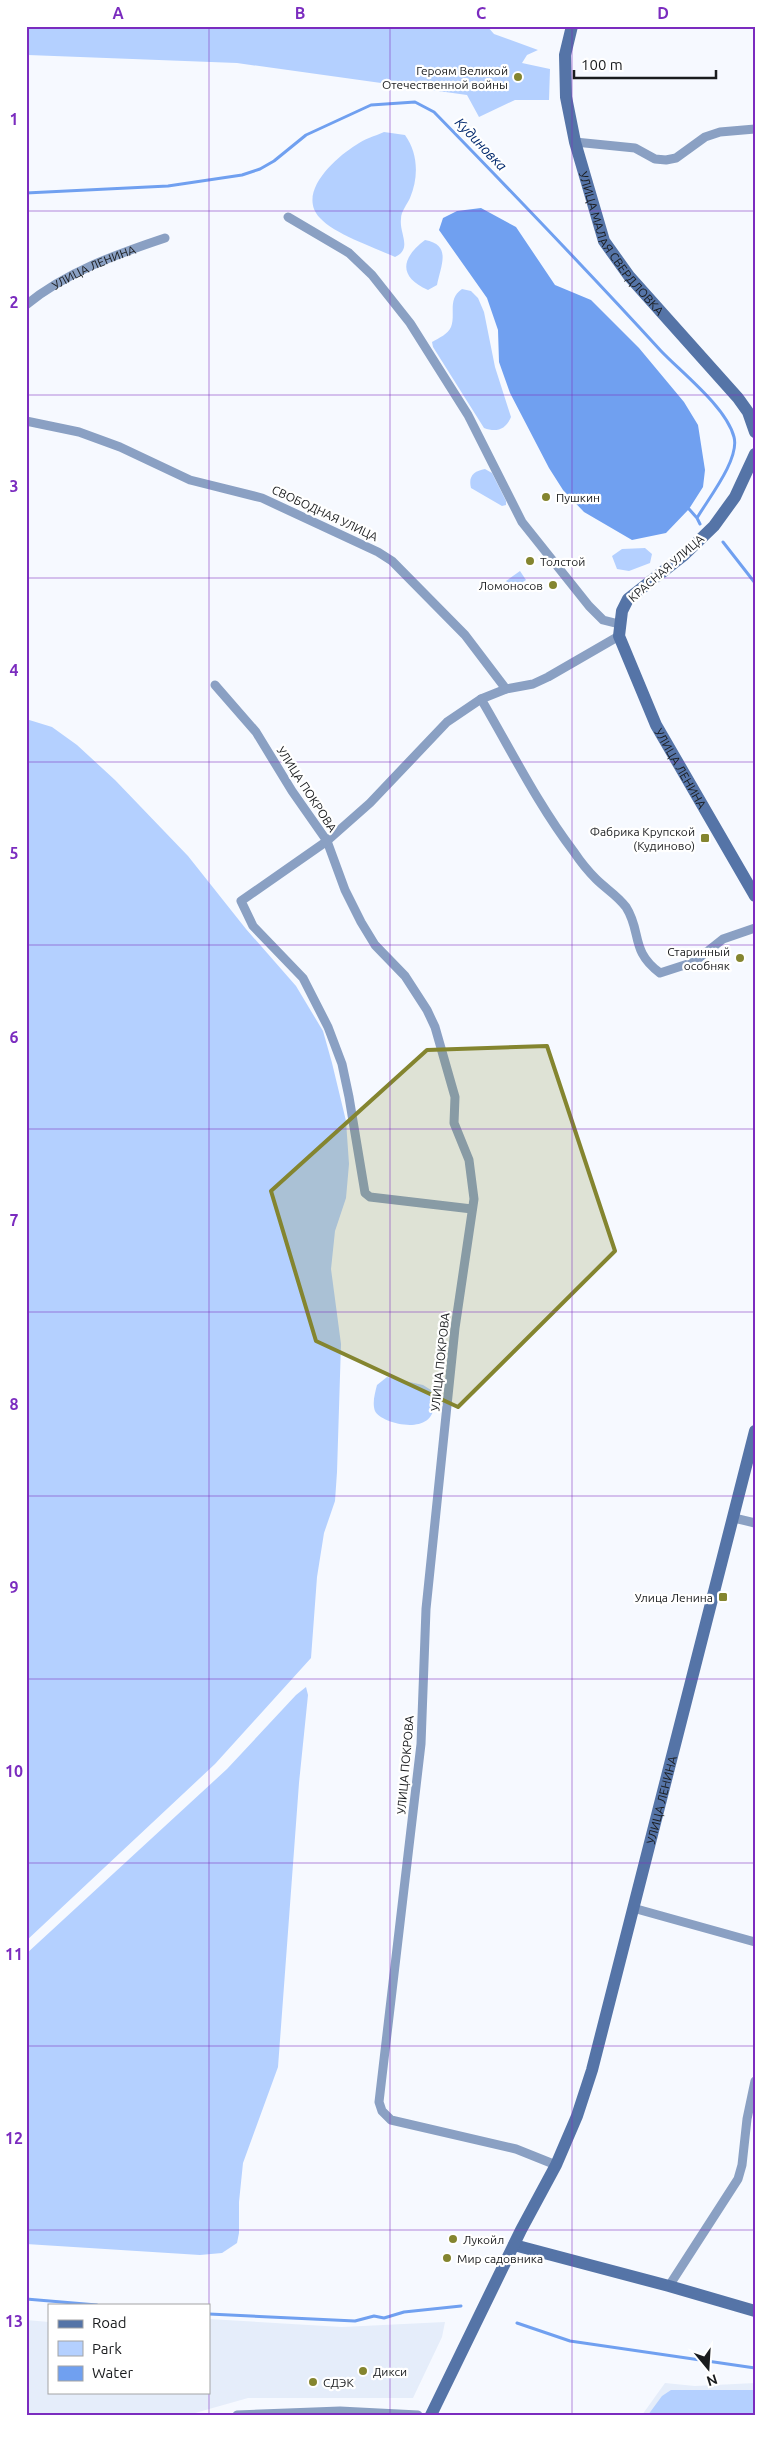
<svg xmlns="http://www.w3.org/2000/svg" width="781" height="2441" font-family="Ubuntu,sans-serif">
  <rect width="100%" height="100%" fill="#f6f9ff"/>
  <path fill="#e5edfa" d="M 209,2319 L 342,2327 L 445,2322 L 442,2337 L 413,2398 L 248,2398 L 188,2415 L 26,2415 L 26,2320 L 49,2322 L 49,2392 L 209,2392 Z
    M 665,2383 L 695,2386 L 755,2383 L 755,2415 L 642,2415 Z"/>
  <path fill="#b4d0ff" d="M 26,26 L 487,26 L 494,34 L 538,50 L 527,55 L 522,63 L 550,69 L 549,100 L 515,100 L 479,117 L 467,95 L 237,63 L 28,55 L 26,50 Z
    M 384,132 L 405,135 C 418,153 419,177 410,198 C 407,205 401,211 401,219 C 399,233 413,249 395,257 C 376,248 334,234 320,218 C 296,193 335,158 356,145 C 364,139 375,136 384,132 Z
    M 425,240 C 452,245 441,265 437,285 L 428,290 C 399,277 400,259 425,240 Z
    M 462,289 L 471,291 L 478,298 L 484,312 L 495,367 L 511,417 C 506,429 497,433 484,428 L 433,347 L 432,342 C 439,338 448,334 451,327 C 456,314 447,299 462,289 Z
    M 485,469 L 492,473 L 506,501 L 506,505 L 502,506 L 471,488 C 468,476 474,471 485,469 Z
    M 645,548 L 652,554 L 650,563 L 629,571 L 617,569 L 612,556 L 622,549 Z
    M 520,571 L 526,580 L 512,589 L 506,581 Z
    M 26,719 L 52,727 L 77,745 L 115,780 L 188,856 L 246,929 L 296,986 L 323,1031 L 332,1063 L 346,1121 L 349,1164 L 346,1198 L 335,1231 L 331,1269 L 341,1344 L 337,1472 L 335,1501 L 324,1533 L 317,1577 L 311,1658 L 215,1764 L 26,1941 Z
    M 387,1377 L 423,1385 L 431,1390 C 448,1441 381,1425 375,1411 C 372,1403 375,1393 377,1385 Z
    M 306,1687 L 308,1695 L 299,1783 L 278,2067 L 243,2163 L 239,2202 L 239,2233 L 237,2243 L 222,2253 L 200,2255 L 26,2244 L 26,1954 L 227,1769 L 296,1695 Z
    M 671,2390 L 755,2390 L 755,2415 L 648,2415 L 662,2396 Z"/>
  <path fill="#70a0f0" d="M 481,208 L 516,227 L 555,285 L 591,300 L 639,348 L 684,402 L 698,425 L 705,470 L 703,487 L 689,509 L 666,533 L 632,540 L 584,512 L 563,490 L 549,468 L 510,393 L 499,362 L 498,330 L 487,298 L 439,230 L 443,218 L 457,211 Z"/>
  <g fill="none" stroke-linecap="round" stroke-linejoin="round">
    <path stroke="#70a0f0" stroke-width="3" d="M 26,193 L 168,186 L 242,175 L 260,169 L 274,161 L 306,135 L 371,105 L 415,102 L 434,112 C 511,191 587,270 661,351 C 682,373 726,407 734,437 C 740,459 708,499 697,518 L 700,524
      M 689,509 L 697,518
      M 723,542 L 755,583
      M 26,2299 L 97,2305
      M 209,2314 L 355,2321 L 374,2316 L 384,2318 L 404,2312 L 461,2306
      M 517,2323 L 570,2341 L 755,2368"/>
    <g stroke="#8aa0c3" stroke-width="9">
      <path d="M 575,142 L 635,148 L 655,159 L 666,160 L 676,158 L 705,137 L 720,132 L 755,129"/>
      <path d="M 288,217 L 349,253 L 372,275 L 410,323 L 468,415 L 522,522 L 589,606 L 603,620 L 619,624"/>
      <path id="s1" d="M 26,305 C 66,272 117,254 165,238"/>
      <path d="M 26,421 L 79,432 L 120,447 L 190,480 L 262,498 L 378,552 L 392,561 L 465,635 L 506,689"/>
      <path d="M 215,685 L 256,732 L 292,791 L 327,841 L 345,890 L 361,922 L 375,945 L 405,976 L 427,1010 L 435,1027 L 455,1097 L 454,1123 L 469,1160 L 474,1199 L 455,1328 L 426,1609 L 421,1744 L 379,2102 L 382,2111 L 391,2120 L 516,2149 L 556,2165"/>
      <path d="M 481,699 C 511,750 538,805 574,852 C 580,861 588,871 596,879 C 606,889 617,895 626,907 C 642,932 630,951 660,973 L 694,962 L 723,939 L 755,928"/>
      <path d="M 472,1209 L 370,1197 L 365,1193 L 349,1097 L 342,1064 L 328,1027 L 303,978 L 253,926 L 241,901 L 327,841 L 370,803 L 447,722 L 481,699 L 506,689 L 533,684 L 548,677 L 619,636"/>
      <path d="M 734,1518 L 755,1523"/>
      <path d="M 633,1908 L 755,1942"/>
      <path d="M 669,2286 L 738,2179 L 742,2165 L 747,2119 L 755,2081"/>
      <path d="M 237,2415 L 340,2411 L 418,2415"/>
    </g>
    <g stroke="#5574a7" stroke-width="12">
      <path id="s2" d="M 572,26 L 565,55 L 566,97 L 575,142 L 604,241 L 629,276 L 738,398 L 748,412 L 755,432"/>
      <path id="s3" d="M 755,454 L 735,497 L 714,526 L 684,555 L 628,599 L 622,611 L 619,636 L 656,725 L 755,896"/>
      <path d="M 514,2245 L 669,2286 L 755,2311"/>
      <path id="s4" d="M 431,2415 L 521,2230 L 556,2165 L 577,2116 L 592,2070 L 755,1431"/>
    </g>
  </g>
  <path fill="#84852f" fill-opacity="0.2" stroke="#84852f" stroke-width="4" stroke-linejoin="round" d="M 547,1046 L 615,1251 L 458,1407 L 316,1341 L 271,1191 L 427,1050 Z"/>
  <path fill="none" stroke="#7b2cbf" stroke-width="1" stroke-opacity="0.55" d="M 209,26 L 209,2415M 390,26 L 390,2415M 572,26 L 572,2415M 26,211 L 755,211M 26,395 L 755,395M 26,578 L 755,578M 26,762 L 755,762M 26,945 L 755,945M 26,1129 L 755,1129M 26,1312 L 755,1312M 26,1496 L 755,1496M 26,1679 L 755,1679M 26,1863 L 755,1863M 26,2046 L 755,2046M 26,2230 L 755,2230"/>
  <g fill="#84852f" stroke="#fff" stroke-width="2">
    <circle cx="518" cy="77" r="5"/>
    <circle cx="546" cy="497" r="5"/>
    <circle cx="530" cy="561" r="5"/>
    <circle cx="553" cy="585" r="5"/>
    <rect x="700" y="833" width="10" height="10" rx="2.5"/>
    <circle cx="740" cy="958" r="5"/>
    <rect x="718" y="1592" width="10" height="10" rx="2.5"/>
    <circle cx="453" cy="2239" r="5"/>
    <circle cx="447" cy="2258" r="5"/>
    <circle cx="363" cy="2371" r="5"/>
    <circle cx="313" cy="2382" r="5"/>
  </g>
  <g text-anchor="middle" dominant-baseline="central" stroke-width="4.5" stroke-linejoin="round" paint-order="stroke">
    <g font-size="12" fill="#1a1c1e" stroke="#fff" text-anchor="start">
      <text x="508" y="70" text-anchor="end">Героям Великой<tspan x="508" dy="14">Отечественной войны</tspan></text>
      <text x="556" y="497">Пушкин</text>
      <text x="540" y="561">Толстой</text>
      <text x="543" y="585" text-anchor="end">Ломоносов</text>
      <text x="695" y="831" text-anchor="end">Фабрика Крупской<tspan x="695" dy="14">(Кудиново)</tspan></text>
      <text x="730" y="951" text-anchor="end">Старинный<tspan x="730" dy="14">особняк</tspan></text>
      <text x="713" y="1597" text-anchor="end">Улица Ленина</text>
      <text x="463" y="2239">Лукойл</text>
      <text x="457" y="2258">Мир садовника</text>
      <text x="373" y="2371">Дикси</text>
      <text x="323" y="2382">СДЭК</text>
    </g>
    <g font-size="12" fill="#1a1c1e" stroke="#fff">
      <text stroke="none"><textPath href="#s2" startOffset="231">УЛИЦА МАЛАЯ СВЕРДЛОВКА</textPath></text>
      <text stroke="none"><textPath href="#s1" startOffset="78">УЛИЦА ЛЕНИНА</textPath></text>
      <text transform="translate(325 513) rotate(25)">СВОБОДНАЯ УЛИЦА</text>
      <text transform="translate(666 568) rotate(-41)">КРАСНАЯ УЛИЦА</text>
      <text stroke="none"><textPath href="#s3" startOffset="381">УЛИЦА ЛЕНИНА</textPath></text>
      <text transform="translate(307 789) rotate(57)">УЛИЦА ПОКРОВА</text>
      <text transform="translate(440 1362) rotate(-84)">УЛИЦА ПОКРОВА</text>
      <text transform="translate(405 1765) rotate(-85)">УЛИЦА ПОКРОВА</text>
      <text stroke="none"><textPath href="#s4" startOffset="660">УЛИЦА ЛЕНИНА</textPath></text>
    </g>
    <g font-size="14" font-style="italic" fill="#00286d" stroke="#fff">
      <text transform="translate(481 144) rotate(46)">Кудиновка</text>
    </g>
  </g>
  <rect width="781" height="2441" fill="none" stroke="#ffffff" stroke-width="55"/>
  <rect x="48" y="2304" width="162" height="90" fill="#ffffff" stroke="#a3a4a5"/>
  <rect x="58" y="2320" width="25" height="8" fill="#5574a7" stroke="#a3a4a5"/>
  <text x="92" y="2328" font-size="15" fill="#1a1c1e">Road</text>
  <rect x="58" y="2341" width="25" height="15" fill="#b4d0ff" stroke="#a3a4a5"/>
  <text x="92" y="2354" font-size="15" fill="#1a1c1e">Park</text>
  <rect x="58" y="2366" width="25" height="15" fill="#70a0f0" stroke="#a3a4a5"/>
  <text x="92" y="2378" font-size="15" fill="#1a1c1e">Water</text>
  <g transform="translate(708 2368) rotate(162)" stroke="#ffffff" stroke-width="4" paint-order="stroke">
  <path d="M0-4L9 19L0 12L-9 19Z" fill="#1a1c1e"/>
  <text y="-8" font-size="14" font-weight="bold" text-anchor="middle" fill="#1a1c1e">N</text>
  </g>
  <path d="M574 70v8h142v-8" fill="none" stroke="#1a1c1e" stroke-width="2.5"/>
  <text x="581" y="70" font-size="15" fill="#1a1c1e" stroke="#ffffff" stroke-width="4" paint-order="stroke">100 m</text>
  <rect x="28" y="28" width="726" height="2386" fill="none" stroke="#7b2cbf" stroke-width="2"/>
  <g font-size="16" text-anchor="middle" font-weight="bold" fill="#7b2cbf">
    <text x="118" y="19">A</text>
    <text x="300" y="19">B</text>
    <text x="481" y="19">C</text>
    <text x="663" y="19">D</text>
    <text x="14" y="125">1</text>
    <text x="14" y="308">2</text>
    <text x="14" y="492">3</text>
    <text x="14" y="676">4</text>
    <text x="14" y="859">5</text>
    <text x="14" y="1043">6</text>
    <text x="14" y="1226">7</text>
    <text x="14" y="1410">8</text>
    <text x="14" y="1593">9</text>
    <text x="14" y="1777">10</text>
    <text x="14" y="1960">11</text>
    <text x="14" y="2144">12</text>
    <text x="14" y="2327">13</text>
  </g>
</svg>
